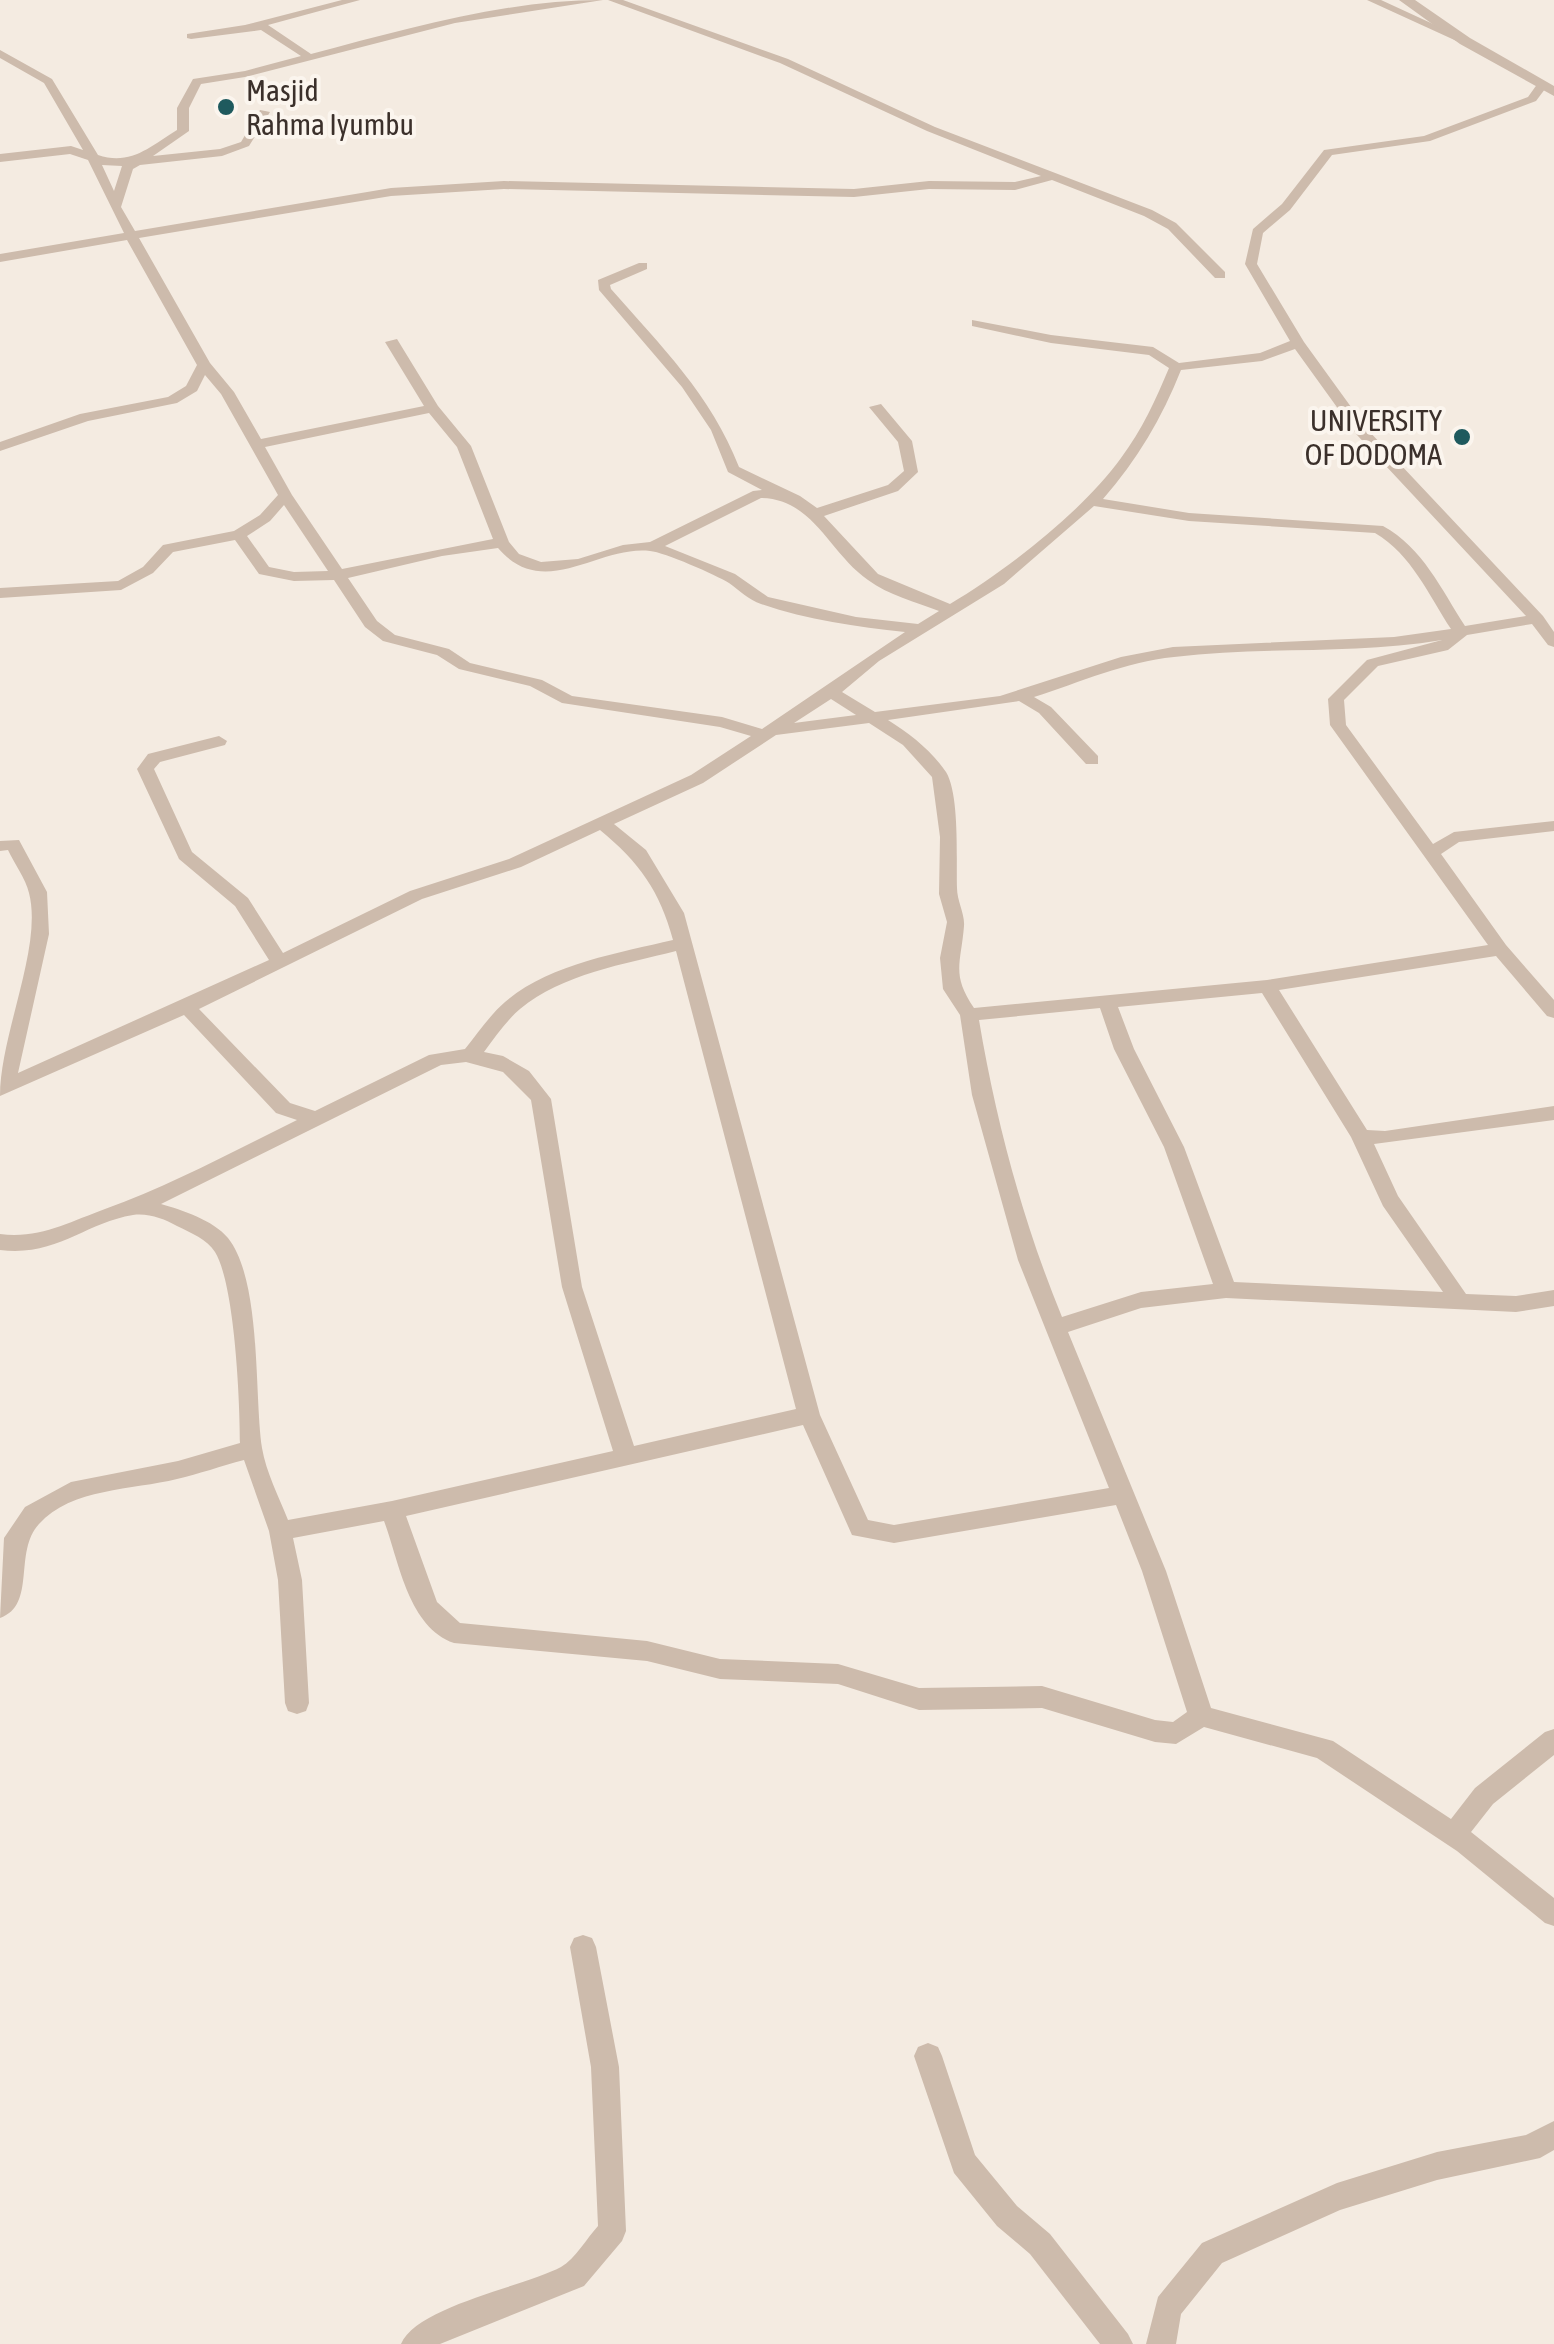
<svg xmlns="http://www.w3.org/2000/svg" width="1554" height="2344" font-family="'Asap Condensed',sans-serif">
  <rect width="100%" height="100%" fill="#f4ebe1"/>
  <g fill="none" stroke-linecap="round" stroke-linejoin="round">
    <path fill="#cdbbac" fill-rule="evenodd" d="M 342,0 L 360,0 L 268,25 L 311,54 C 407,29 504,0 603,0 L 455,23 L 245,77 L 201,84 L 189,108 L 189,131 L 153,156 L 220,149 L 241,142 L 260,110 L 270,112 L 249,146 L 222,156 L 140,165 L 133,169 L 121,207 L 135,231 L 391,188 L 504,181 L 854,189 L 929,181 L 1015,182 L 1041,176 L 927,131 L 780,63 L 608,0 L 623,0 L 788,59 L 935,127 L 1152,210 L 1176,223 L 1225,272 L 1225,278 L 1215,278 L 1168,229 L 1144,216 L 1052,180 L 1015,190 L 929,189 L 854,197 L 504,189 L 391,196 L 139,238 L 210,363 L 234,392 L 261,439 L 424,406 L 385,342 L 397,339 L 438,406 L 471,446 L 509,542 L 519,554 L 541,562 L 578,559 L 623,545 L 650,542 L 753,491 L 762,490 L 728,472 L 711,430 L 682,387 L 599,290 L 598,280 L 639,263 L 647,263 L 647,269 L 610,285 L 611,289 C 661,346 711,395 739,467 L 800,496 L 817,508 L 888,485 L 904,471 L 898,442 L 869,407 L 881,404 L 912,441 L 918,472 L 898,491 L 824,516 L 878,574 L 950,604 C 1008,569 1082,512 1121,458 C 1142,430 1156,399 1169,368 L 1149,355 L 1051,343 L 972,326 L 972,320 L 1051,335 L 1153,347 L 1179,363 L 1260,353 L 1290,341 L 1245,264 L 1253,229 L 1282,204 L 1324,150 L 1424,136 L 1528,97 L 1538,83 L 1548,85 L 1536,101 L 1430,141 L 1332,155 L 1290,210 L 1263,233 L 1257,264 L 1304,342 L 1367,429 L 1543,616 L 1554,632 L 1554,647 L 1548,645 L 1532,624 L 1467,635 L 1448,650 L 1378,666 L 1344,700 L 1346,725 L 1433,844 L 1454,832 L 1554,821 L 1554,831 L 1459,842 L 1441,854 L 1506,945 L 1554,1000 L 1554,1018 L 1547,1016 L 1496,956 L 1279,990 L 1367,1130 L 1385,1131 L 1554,1106 L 1554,1120 L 1374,1144 L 1398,1196 L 1466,1294 L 1516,1296 L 1554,1290 L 1554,1306 L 1516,1312 L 1226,1298 L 1141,1308 L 1068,1332 L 1166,1571 L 1211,1708 L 1333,1741 L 1451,1819 L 1475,1788 L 1545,1732 L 1554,1729 L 1554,1755 L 1493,1804 L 1471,1832 L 1554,1898 L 1554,1926 L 1545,1923 L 1457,1851 L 1317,1758 L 1204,1727 L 1176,1744 L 1155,1742 L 1042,1708 L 919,1710 L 838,1684 L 720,1679 L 647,1661 L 454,1643 C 408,1627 399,1561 384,1521 L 293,1538 L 302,1580 L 309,1703 L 306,1711 L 297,1714 L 288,1711 L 285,1703 L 278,1580 L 269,1531 L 244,1460 C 221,1466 199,1474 177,1479 C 133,1490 71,1488 39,1524 C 13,1552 37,1605 0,1618 L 4,1538 L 25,1507 L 71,1482 L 178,1461 L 240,1443 C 240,1402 235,1285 215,1252 C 207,1239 191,1233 177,1226 C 164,1219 149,1213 133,1215 C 84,1223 57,1257 0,1250 L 0,1234 C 40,1239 69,1222 105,1209 C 171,1185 234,1151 297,1120 L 276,1113 L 184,1015 L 0,1096 C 0,1034 43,947 29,893 C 26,879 14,863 8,850 L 0,851 L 0,841 L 19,840 L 47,892 L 49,934 L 18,1073 L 269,960 L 235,906 L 179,859 L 137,769 L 148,754 L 219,736 L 227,741 L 225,745 L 160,762 L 154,769 L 192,852 L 248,898 L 283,953 L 410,891 L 509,859 L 691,775 L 751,736 L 720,727 L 562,703 L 530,686 L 459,669 L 437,655 L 383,641 L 365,627 L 334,580 L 294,581 L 259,574 L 235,540 L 173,552 L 153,573 L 121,590 L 0,598 L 0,588 L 118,581 L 143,567 L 163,545 L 234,531 L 260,515 L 278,495 L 221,394 L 205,375 L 197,391 L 177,403 L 88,421 L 0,451 L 0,442 L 80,414 L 168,397 L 186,386 L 197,365 L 127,240 L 0,262 L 0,254 L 124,233 L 88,160 L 70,154 L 0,162 L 0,154 L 71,146 L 83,150 L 44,83 L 0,58 L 0,50 L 52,79 L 98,155 C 130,166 150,147 177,130 L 177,108 L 193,79 L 245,71 L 301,56 L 261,30 L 191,39 L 187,38 L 187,34 L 245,25 ZM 102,165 L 122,166 L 114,191 ZM 1295,349 L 1357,435 L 1526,616 L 1465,626 C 1441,589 1423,548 1383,526 L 1189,513 L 1103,499 C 1137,460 1162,418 1181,370 L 1262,361 ZM 429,413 L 457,447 L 493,539 L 342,569 L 292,495 L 265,447 ZM 761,498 C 814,499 829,553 868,580 C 888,595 916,602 939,611 L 918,624 L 856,617 L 768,597 L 735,574 L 665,546 ZM 284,505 L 328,571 L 294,572 L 269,567 L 247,536 L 270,521 ZM 1094,506 L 1189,521 L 1375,533 C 1412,555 1428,594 1451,629 L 1394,637 L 1173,647 L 1121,657 L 1000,696 L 875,712 L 842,692 L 879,661 L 1004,584 ZM 498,548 C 544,602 598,545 650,551 C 664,552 716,575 729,583 C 739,590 749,600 761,604 C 806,620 857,627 905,632 L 762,729 L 722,717 L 572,696 L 542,680 L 470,663 L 449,649 L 395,635 L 377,621 L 348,578 L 442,556 ZM 1442,640 L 1367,660 L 1328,699 L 1330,725 L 1488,945 L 1267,980 L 974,1008 C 951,974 961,964 964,926 C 965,914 957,901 957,888 C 956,861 960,795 946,772 C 931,750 910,734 888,720 L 1019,701 L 1039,713 L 1086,764 L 1098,764 L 1098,756 L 1051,707 L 1034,697 C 1081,682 1125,662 1174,657 C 1263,646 1353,655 1442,640 ZM 831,699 L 856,715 L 794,723 ZM 869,723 L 903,745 L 932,777 L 940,837 L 939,894 L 947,922 L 940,958 L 943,989 L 960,1015 L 972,1095 L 1018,1260 L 1109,1488 L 894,1525 L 868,1520 L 820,1415 L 684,913 L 646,850 L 614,824 L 703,783 L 776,735 ZM 600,830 C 639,862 660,891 673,940 C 619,953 549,964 505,1002 C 490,1015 478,1033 465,1049 L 429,1055 L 315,1111 L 290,1103 L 199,1009 L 422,899 L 521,867 ZM 676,951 L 796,1409 L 634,1446 L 582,1287 L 551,1099 L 529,1071 L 503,1056 L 484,1052 C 495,1037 506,1021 520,1009 C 562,974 625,964 676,951 ZM 1262,993 L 1351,1137 L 1383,1206 L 1443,1292 L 1234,1282 L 1184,1147 L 1134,1049 L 1118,1007 ZM 1100,1008 L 1114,1049 L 1164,1147 L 1213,1284 L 1141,1292 L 1062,1317 C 1023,1222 996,1122 979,1020 ZM 466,1062 L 503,1072 L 531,1100 L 562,1287 L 613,1451 L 392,1501 L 288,1520 C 279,1497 266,1472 262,1448 C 254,1395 262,1281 228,1238 C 213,1220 182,1210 161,1204 L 441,1065 ZM 803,1425 L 852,1535 L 894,1543 L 1116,1505 L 1142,1571 L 1187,1712 L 1173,1722 L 1155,1720 L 1042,1686 L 919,1688 L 838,1664 L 720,1659 L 647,1641 L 460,1623 L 437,1602 L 406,1516 Z
      M 1367,0 L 1381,0 L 1470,41 L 1461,43 Z
      M 583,1935 L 592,1938 L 596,1947 L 619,2067 L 626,2231 L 622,2241 L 584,2286 L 440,2344 L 401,2344 C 417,2306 523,2287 561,2267 C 575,2259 587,2238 598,2226 L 591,2067 L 570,1947 L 574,1938 Z
      M 928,2043 L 938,2047 L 942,2056 L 975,2155 L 1017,2206 L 1050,2234 L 1128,2334 L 1133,2344 L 1100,2344 L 1030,2254 L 997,2226 L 954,2173 L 914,2056 L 918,2047 Z
      M 1554,2121 L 1554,2150 L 1540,2158 L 1437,2180 L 1340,2210 L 1222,2263 L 1181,2314 L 1176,2344 L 1146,2344 L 1158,2297 L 1202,2243 L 1337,2183 L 1437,2152 L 1526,2135 Z"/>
    <path fill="#cdbbac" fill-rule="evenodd" d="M 1399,0 L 1415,0 L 1470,38 L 1554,86 L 1554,96 L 1460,44 Z"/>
  </g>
  <g fill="#1f5a5e" stroke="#fbf5ee" stroke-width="4">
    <circle cx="226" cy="107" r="10"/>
    <circle cx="1462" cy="437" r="10"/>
  </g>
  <g text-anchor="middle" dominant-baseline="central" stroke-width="8" stroke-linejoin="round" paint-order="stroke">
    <g font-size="30" fill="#3b302b" stroke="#fbf5ee" text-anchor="start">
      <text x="246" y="90">Masjid<tspan x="246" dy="34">Rahma Iyumbu</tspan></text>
      <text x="1442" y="420" text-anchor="end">UNIVERSITY<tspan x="1442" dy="34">OF DODOMA</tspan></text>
    </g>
  </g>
</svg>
